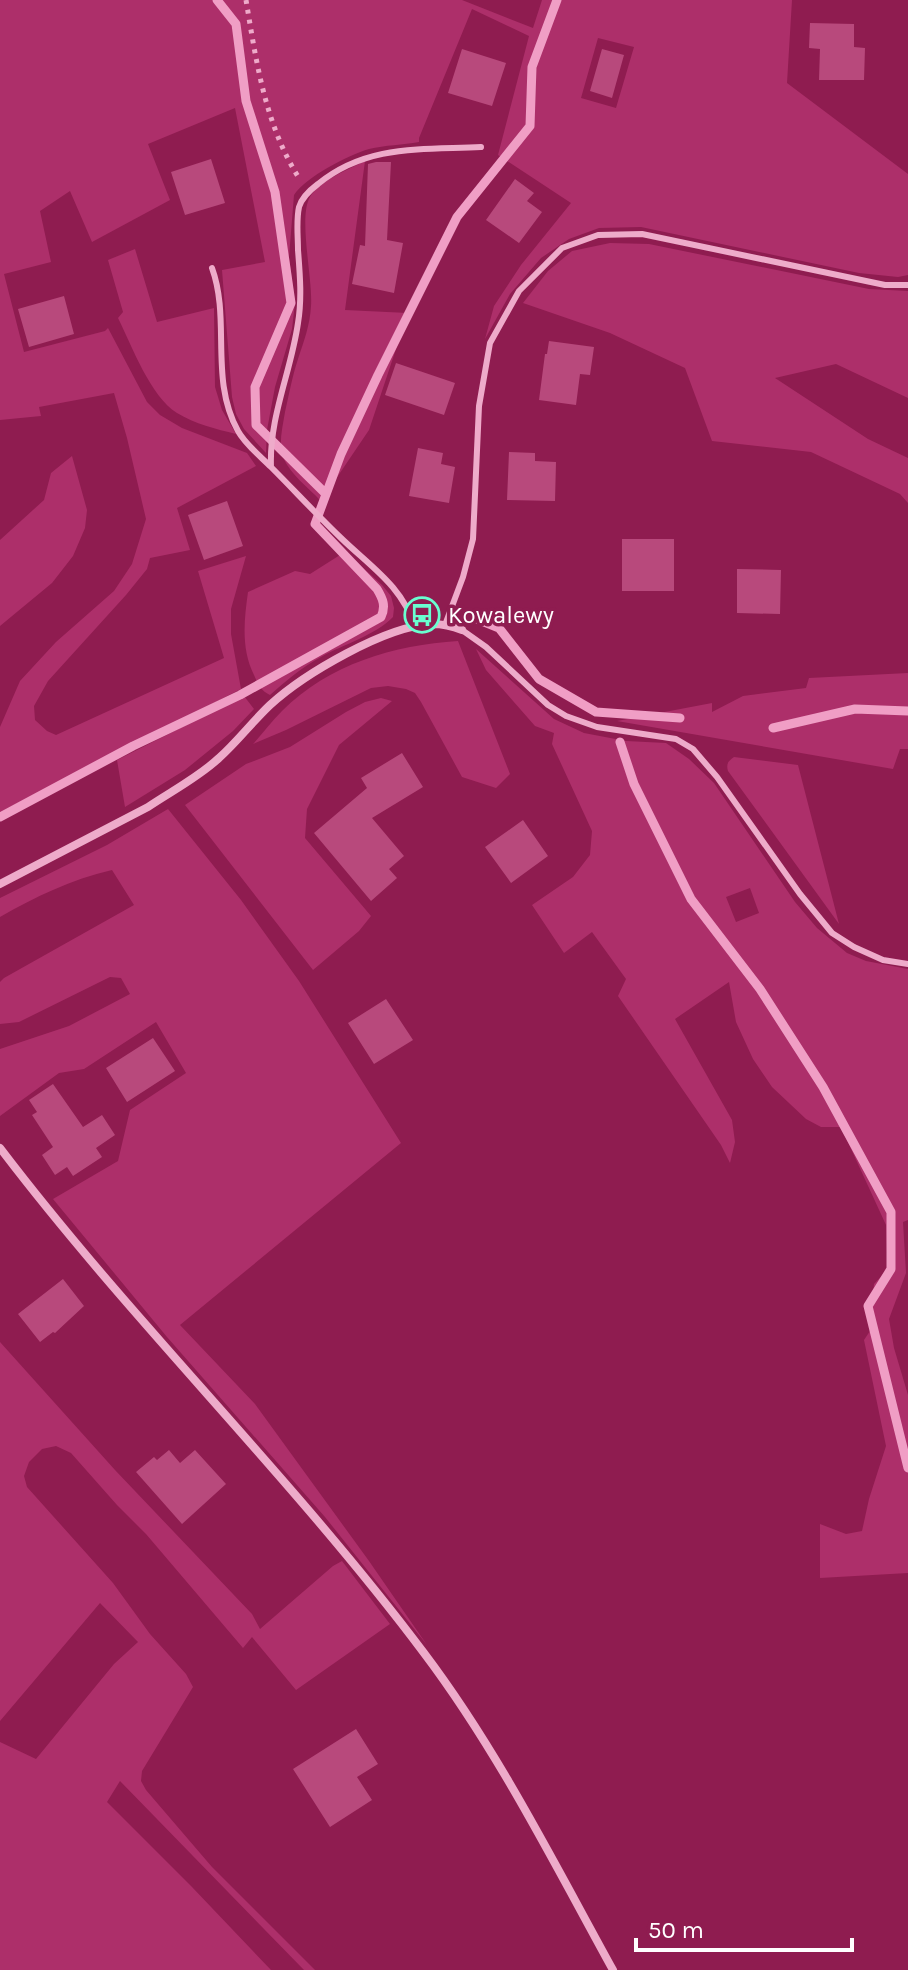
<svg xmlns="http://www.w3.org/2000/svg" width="908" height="1970" font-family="Karla,sans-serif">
  <rect width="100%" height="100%" fill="#8f1c50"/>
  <path fill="#ad2f6a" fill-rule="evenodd" d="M 0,0 L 462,0 L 533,28 L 542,0 L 792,0 L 787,83 L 908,174 L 908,275 L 898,277 L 859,273 L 641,227 L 599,228 L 569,239 L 541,258 L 510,294 L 485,339 L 494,306 L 521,265 L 571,203 L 498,155 L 529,36 L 472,9 L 419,138 L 419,142 C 403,145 385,145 369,149 C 348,155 306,177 294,195 L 289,257 L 295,303 L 292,329 L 275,387 L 267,430 L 266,453 L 244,429 L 236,414 L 232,397 L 222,270 L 265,262 L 235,108 L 148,144 L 170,200 L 92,242 L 70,191 L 40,211 L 51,262 L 4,274 L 24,352 L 105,331 L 108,328 L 147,402 L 160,415 L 182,428 L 247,453 L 256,466 L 177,508 L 190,550 L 150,558 L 147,569 L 126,595 L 48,681 L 34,706 L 35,720 L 47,731 L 56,735 L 224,658 L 198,571 L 246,556 L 231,609 L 231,634 L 241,689 L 0,812 L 0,727 L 20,681 L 56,642 L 114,591 L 132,564 L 146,519 L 127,438 L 114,393 L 39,407 L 41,416 L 0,420 ZM 598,38 L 634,47 L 616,108 L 581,98 Z
    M 365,161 L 345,310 L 408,313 L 369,430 L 321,501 C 307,486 284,470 281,449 C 280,437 283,424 285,412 C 289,395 292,377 298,359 C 304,341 310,325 311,306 C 313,279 298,217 310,197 C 319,181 349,169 365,161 Z
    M 610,243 L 649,244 L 869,289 L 908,291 L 908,398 L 836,364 L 775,378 L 868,439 L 908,458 L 908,503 L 900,494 L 811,452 L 712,441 L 685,368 L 610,333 L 523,303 L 548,271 L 572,251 Z
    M 135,249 L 157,322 L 214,308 L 215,387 L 222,410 L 236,434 C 216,429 195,424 177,413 C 150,396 132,346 118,318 L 123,312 L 108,260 Z
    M 72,456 L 87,510 L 85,528 L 73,556 L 52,583 L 0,626 L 0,540 L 44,500 L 51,473 Z
    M 340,555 L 351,557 L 382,585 L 391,596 L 394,608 L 393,617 C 374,636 344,644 321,657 C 302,667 286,681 270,695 C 261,691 258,684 254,675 C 241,649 244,621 248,592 L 295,571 L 310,574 Z
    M 458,641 L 510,774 L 496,788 L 462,777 L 421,702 L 415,693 L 406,689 L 388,686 L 371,688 L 286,730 L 253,744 C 263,733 272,721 282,711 C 329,664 394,645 458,641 Z
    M 476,649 L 554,719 L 584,733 L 626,741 L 666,743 L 689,759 L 714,783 L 795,902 L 817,928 L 847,953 L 866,961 L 908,969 L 908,1220 L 903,1222 L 906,1273 L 889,1319 L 894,1348 L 908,1395 L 908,1573 L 820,1578 L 820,1524 L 846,1534 L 862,1531 L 869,1499 L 886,1446 L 864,1340 L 870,1331 L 874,1284 L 892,1265 L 887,1253 L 886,1225 L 841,1127 L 821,1127 L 806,1119 L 772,1087 L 753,1059 L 736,1022 L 729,982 L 675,1019 L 732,1120 L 735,1142 L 730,1163 L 721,1145 L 618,996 L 626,979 L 592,932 L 564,953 L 532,905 L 573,877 L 590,855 L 592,831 L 552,744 L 554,733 L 535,726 L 486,670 ZM 750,888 L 759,913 L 736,922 L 726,897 Z
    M 908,673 L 908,749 L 900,749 L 893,769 L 617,721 L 712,703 L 712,712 L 743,696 L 806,688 L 809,678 Z
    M 244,696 L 254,709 L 233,731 L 185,770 L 125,807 L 117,760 Z
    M 381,698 L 392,701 L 339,745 L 307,809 L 305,838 L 371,916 L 359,931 L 313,970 L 185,805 L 246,764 L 290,747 L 346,712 L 365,702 Z
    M 734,757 L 798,765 L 839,924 L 728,771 C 726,764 728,761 734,757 Z
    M 168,809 L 241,900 L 299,981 L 401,1143 L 180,1325 L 255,1404 L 369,1561 L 427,1645 L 325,1517 L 167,1337 L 53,1199 L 118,1161 L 130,1110 L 186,1073 L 156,1022 L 84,1069 L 59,1073 L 0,1116 L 0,1049 L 69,1026 L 130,994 L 121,978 L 110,977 L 19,1022 L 0,1024 L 0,982 L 4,978 L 134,905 L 112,870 C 70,880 37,896 0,917 L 0,898 L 107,845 Z
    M 0,1342 L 115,1470 L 252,1614 L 260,1629 L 333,1566 L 342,1561 L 390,1624 L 296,1690 L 252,1637 L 243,1648 L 146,1534 L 117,1505 L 71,1453 L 56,1446 L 42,1449 L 29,1462 L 24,1476 L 27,1487 L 113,1583 L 150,1634 L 186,1674 L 193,1687 L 142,1771 L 141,1781 L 146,1790 L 212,1867 L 315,1970 L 304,1970 L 120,1781 L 107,1802 L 192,1887 L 271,1970 L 0,1970 L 0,1742 L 36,1759 L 114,1664 L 138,1642 L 100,1603 L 0,1721 Z"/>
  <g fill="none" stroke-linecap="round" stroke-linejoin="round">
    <path stroke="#f09ec5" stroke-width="9" d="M 217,0 L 236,24 L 246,101 L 275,192 L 291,303 L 255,387 L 256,425 L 326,494
      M 472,617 L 499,628 L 539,679 L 596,712 L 680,718
      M 773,728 L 855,709 L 908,711
      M 620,742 L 634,784 L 691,899 L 760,989 L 823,1087 L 891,1212 L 891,1269 L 868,1306 L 908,1468
      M 0,817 L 133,746 L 240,695 L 381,617 C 386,606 383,599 377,589 L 315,524 L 341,454 L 378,375 L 457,217 L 530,126 L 532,67 L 557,0"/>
  </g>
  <path fill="#b8497c" d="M 810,23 L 854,24 L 854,47 L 865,48 L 864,80 L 819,80 L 820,49 L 809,48 Z
    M 462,49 L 506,63 L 492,106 L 448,93 Z
    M 602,49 L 624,55 L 612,98 L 590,91 Z
    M 211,159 L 225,203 L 185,215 L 171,172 Z
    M 376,162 L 391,162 L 387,240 L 403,243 L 394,293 L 352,284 L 360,245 L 365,246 L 368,164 Z
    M 515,179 L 534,193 L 527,201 L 542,212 L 519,243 L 486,220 Z
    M 64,296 L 74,334 L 29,347 L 18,309 Z
    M 549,341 L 594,347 L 590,375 L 580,374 L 576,405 L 539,400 L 545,354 L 547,354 Z
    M 396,363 L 455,383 L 444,415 L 385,395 Z
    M 418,448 L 443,453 L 441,464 L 455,467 L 449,503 L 409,496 Z
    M 509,452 L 535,453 L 535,461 L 556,462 L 555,501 L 507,500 Z
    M 227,501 L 243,546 L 204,560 L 188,515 Z
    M 622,539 L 674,539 L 674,591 L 622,591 Z
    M 737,569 L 781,570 L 780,614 L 737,613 Z
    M 402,753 L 423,787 L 372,818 L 404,856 L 389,869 L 397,878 L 371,901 L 314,833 L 367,788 L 361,778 Z
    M 523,820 L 548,856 L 511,883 L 485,847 Z
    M 386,999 L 413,1040 L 374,1064 L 348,1023 Z
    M 153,1038 L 175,1071 L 127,1102 L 106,1068 Z
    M 53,1084 L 83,1127 L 102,1115 L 115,1135 L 96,1148 L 102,1157 L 73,1176 L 67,1167 L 55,1175 L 42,1155 L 53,1147 L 32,1115 L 37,1112 L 29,1100 Z
    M 63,1279 L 84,1306 L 55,1333 L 53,1332 L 40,1342 L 18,1314 Z
    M 169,1450 L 180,1463 L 195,1450 L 226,1484 L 182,1524 L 136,1472 L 154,1457 L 157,1460 Z
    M 356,1729 L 378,1764 L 357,1777 L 372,1800 L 330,1827 L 293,1769 Z"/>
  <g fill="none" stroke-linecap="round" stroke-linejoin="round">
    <path stroke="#eeabca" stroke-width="5" stroke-dasharray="4 6" stroke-linecap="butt" d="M 246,0 C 256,60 265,125 299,178"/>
    <path stroke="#eeabca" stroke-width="6" d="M 212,268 C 231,320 209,379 238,431 C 245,444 260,456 271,467
      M 445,625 L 463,577 L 473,539 L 479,406 L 490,343 L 519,291 L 562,248 L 598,235 L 642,234 L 885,285 L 908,285
      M 415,627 C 402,586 371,567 341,538 C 317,515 294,490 271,467 C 269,417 291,372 298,323 C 302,299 300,275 298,250 C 298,236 296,221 299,207 C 302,197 310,190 318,184 C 367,144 422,150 481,147
      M 462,630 L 486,647 L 548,705 L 566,716 L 597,727 L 676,739 L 693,749 L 717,777 L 800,894 L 832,933 L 854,947 L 883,960 L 908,964"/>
    <path stroke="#eeabca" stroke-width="8" d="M 0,884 L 148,807 C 170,792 199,777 219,758 C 237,742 252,722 270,705 C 304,674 385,626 432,624 C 443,624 452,626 462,630
      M 0,1148 C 133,1323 292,1477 424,1653 C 498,1751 554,1863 613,1970"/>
  </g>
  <defs>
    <symbol id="bus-ring" viewBox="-11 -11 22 22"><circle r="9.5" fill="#8f1c50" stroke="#69fed0" stroke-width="1.5"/><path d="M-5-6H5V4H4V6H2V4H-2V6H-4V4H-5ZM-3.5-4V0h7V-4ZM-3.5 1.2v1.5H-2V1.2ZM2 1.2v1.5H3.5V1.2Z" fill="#69fed0"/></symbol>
  </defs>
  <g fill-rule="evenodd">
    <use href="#bus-ring" x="402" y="595" width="40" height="40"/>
  </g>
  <g text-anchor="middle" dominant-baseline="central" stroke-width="7" stroke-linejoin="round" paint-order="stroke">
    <g font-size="24" fill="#fff" stroke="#8f1c50" text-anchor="start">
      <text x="448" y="615">Kowalewy</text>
    </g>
  </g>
  <path d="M636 1938v12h216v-12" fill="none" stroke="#ffffff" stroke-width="4"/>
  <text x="648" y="1938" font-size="24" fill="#ffffff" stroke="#8f1c50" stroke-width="6" paint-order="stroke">50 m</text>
</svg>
